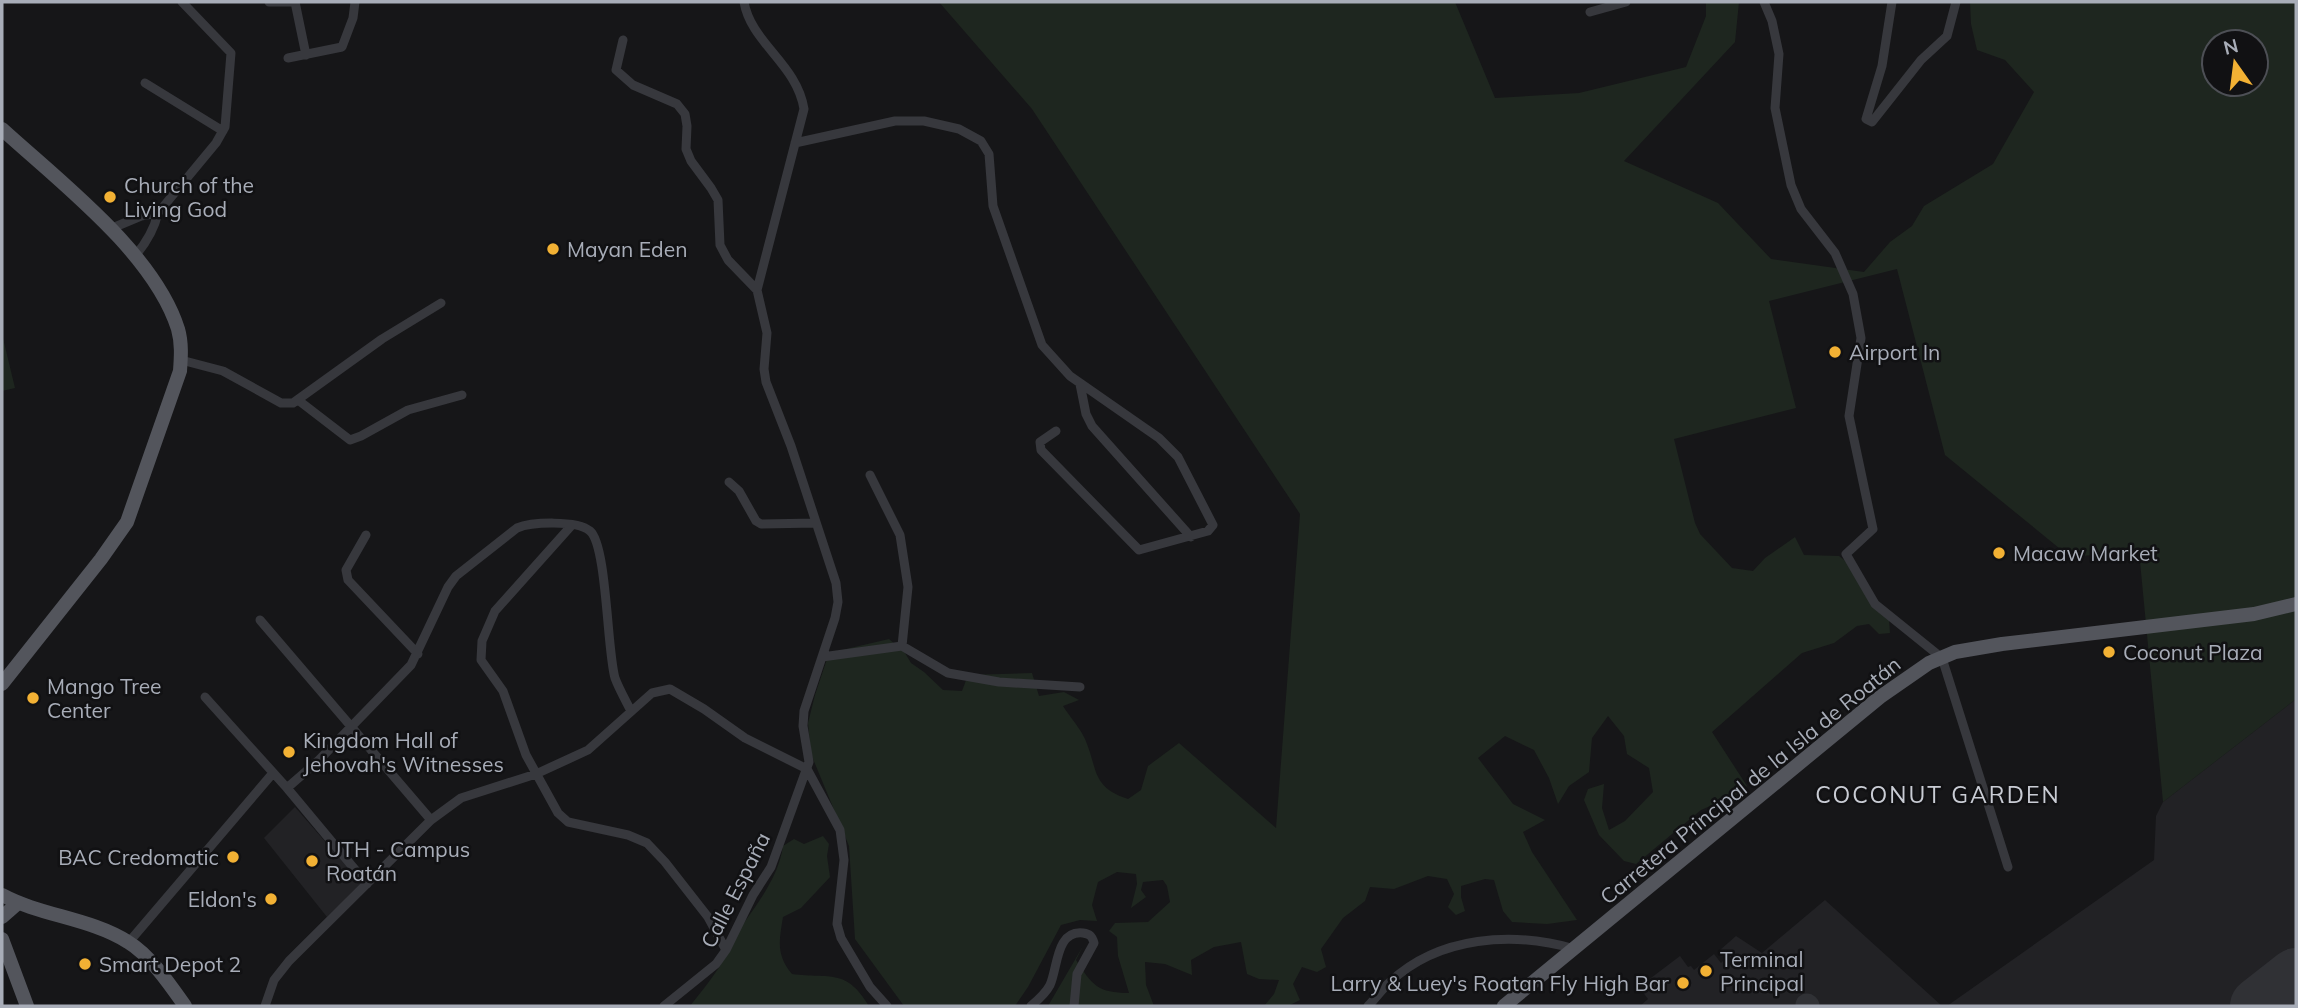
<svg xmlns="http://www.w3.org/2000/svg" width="2298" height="1008" font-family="Mulish,sans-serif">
  <rect width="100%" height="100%" fill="#161618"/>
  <path fill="#222225" d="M 2296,699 L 2296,1006 L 1947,1006 L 2154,860 L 2156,816 L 2163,802 Z
    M 295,807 L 362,884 L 327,917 L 264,838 Z
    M 1825,900 L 1942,1006 L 1640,1006 L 1648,999 L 1639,987 L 1680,956 L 1688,967 L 1691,966 L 1694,970 L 1714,954 L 1721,963 L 1726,958 L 1720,950 L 1736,936 L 1762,953 Z"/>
  <path fill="#1e261f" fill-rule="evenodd" d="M 939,2 L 1455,2 L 1495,98 L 1579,93 L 1686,67 L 1706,16 L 1706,2 L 1739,2 L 1735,42 L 1624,161 L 1718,203 L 1771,259 L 1864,272 L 1890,242 L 1912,226 L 1924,206 L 1993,164 L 2034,92 L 2005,60 L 1977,50 L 1971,24 L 1970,2 L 2296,2 L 2296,699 L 2163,802 L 2139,551 L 2070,557 L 1945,455 L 1897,269 L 1769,301 L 1796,408 L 1674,439 L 1695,523 L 1700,534 L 1732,568 L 1753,571 L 1765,558 L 1795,537 L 1804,555 L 1839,556 L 1848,563 L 1889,620 L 1890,633 L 1879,634 L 1869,624 L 1857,626 L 1834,643 L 1802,653 L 1712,732 L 1747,786 L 1738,794 L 1701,810 L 1636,864 L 1624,861 L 1599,835 L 1584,800 L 1588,789 L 1604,784 L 1602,808 L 1609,830 L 1625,821 L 1653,792 L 1649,768 L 1627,754 L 1624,736 L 1608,716 L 1592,738 L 1589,772 L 1569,786 L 1558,804 L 1549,778 L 1534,750 L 1505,736 L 1478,758 L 1513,804 L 1545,820 L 1523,832 L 1532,852 L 1577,920 L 1547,924 L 1512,922 L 1503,911 L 1494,880 L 1485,879 L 1461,886 L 1461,897 L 1465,911 L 1456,915 L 1448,907 L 1454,894 L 1447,879 L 1428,876 L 1394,889 L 1370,887 L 1365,901 L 1343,918 L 1321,949 L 1326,967 L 1317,972 L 1302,967 L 1293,984 L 1300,1000 L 1288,1006 L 1264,1006 L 1274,994 L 1279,980 L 1259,979 L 1247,974 L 1241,942 L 1214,947 L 1191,960 L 1192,975 L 1165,964 L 1145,962 L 1146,985 L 1154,1006 L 1048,1006 L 1083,946 L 1076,960 C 1092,985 1098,993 1129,993 L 1118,956 L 1117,937 L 1109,931 L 1115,923 L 1148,922 L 1170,902 L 1167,886 L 1163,880 L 1143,882 L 1141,890 L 1146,897 L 1131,908 L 1137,884 L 1136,874 L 1117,872 L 1098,882 L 1092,905 L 1097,921 L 1080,920 L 1061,925 L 1028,987 L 1015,1006 L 904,1006 L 855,939 L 849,846 L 811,754 L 808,723 L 815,695 L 829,653 L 889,639 L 905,653 L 911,663 L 924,672 L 943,690 L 962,691 L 968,675 L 1032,673 L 1039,696 L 1064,692 L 1079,700 L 1063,706 C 1070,717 1080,728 1085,739 C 1098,769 1091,787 1128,799 L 1141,790 L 1148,766 L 1179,743 L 1276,828 L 1300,514 L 1032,109 ZM 2214,42 L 2256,42 L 2256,84 L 2214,84 Z
    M 2,334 L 15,388 L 2,391 Z
    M 823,836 L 829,844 L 827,856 L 830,877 L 801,908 L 783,917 C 779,941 776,955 792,974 C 831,979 846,968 869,1006 L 690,1006 C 700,993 711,980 720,966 C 724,959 726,950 731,942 C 750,912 778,882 783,846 L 794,839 L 804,844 Z"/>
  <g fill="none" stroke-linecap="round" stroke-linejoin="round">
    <path stroke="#303135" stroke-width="23" d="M 1807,1005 L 1808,1006"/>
    <path stroke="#303135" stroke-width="58" d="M 2259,1006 L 2296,977"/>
    <path stroke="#37383d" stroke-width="9" d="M 269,2 L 294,2
      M 295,2 L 306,55
      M 1764,2 L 1772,21 L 1779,54 L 1775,108 L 1791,185 L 1801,209 L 1835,253 L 1853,294 L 1861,338 L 1849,416 L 1873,529 L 1846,554 L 1875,604 L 1942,658 L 2008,867
      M 1892,2 L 1882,66 L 1866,119 L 1872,122 L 1921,60 L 1947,36 L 1956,2
      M 1590,12 L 1626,2
      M 623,40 L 616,70 L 633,85 L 677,104 L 685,114 L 687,126 L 686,149 L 691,161 L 711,188 L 718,200 L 720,245 L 728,260 L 757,290
      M 288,58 L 342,47 L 353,18 L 355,2
      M 145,83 L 223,131
      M 795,143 L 895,121 L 924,121 L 959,129 L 981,141 L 989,154 L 993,206 L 1042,345 L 1070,376 L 1159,438 L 1178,457 L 1213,525 L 1208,531 L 1139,550 L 1041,450 L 1040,442 L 1056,431
      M 110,229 L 141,216 L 158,213
      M 135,256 C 147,242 154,230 158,213 L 216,143 L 225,127 L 231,53 L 182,2
      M 181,360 L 223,371 L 281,403 L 293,403 L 382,339 L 441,303
      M 1080,384 L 1086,414 L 1092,426 L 1191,537
      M 298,400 L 350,440 L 361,436 L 408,410 L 462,395
      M 870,475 L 900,535 L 908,587 L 902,646
      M 729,482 L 739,491 L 756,521 L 761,524 L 816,523
      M 571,526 L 495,611 L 482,641 L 481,660 L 503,691 L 526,755 L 558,813 L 568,822 L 628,835 L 647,843 L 665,862 L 708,917 L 726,950
      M 366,535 L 346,570 L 348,580 L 418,654
      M 260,620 L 431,820
      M 822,657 L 902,646 L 948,673 L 999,682 L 1080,687
      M 205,697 L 287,788 L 367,884
      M 287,788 L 319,760 L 411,665 L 448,587 L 456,576 L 517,528 C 531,522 577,520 590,531 C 607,545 607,651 615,678 C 619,689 626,701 631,711
      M 129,942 L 273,773
      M 265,1006 L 274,980 L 289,961 L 431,820 L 461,798 L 536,774 L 588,750 L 652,693 L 670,689 L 704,709 L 745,738 L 807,769 L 840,830 L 844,860 L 837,924 L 841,938 L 870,987 L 887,1006
      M 664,1006 L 716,964 L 726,950 L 753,895 L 771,867 L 809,762 L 803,726 L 804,711 L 835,618 L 838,602 L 836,583 L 791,446 L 766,382 L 764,369 L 767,333 L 757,290 L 804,109 C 797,64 751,43 744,2
      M 1031,1006 C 1038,1000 1046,993 1050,985 C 1058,967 1056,930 1083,933 C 1090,934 1092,936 1094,943 L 1077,974 L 1074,1006
      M 1368,1006 C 1376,998 1382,989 1390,982 C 1439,936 1513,931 1575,949"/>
    <path stroke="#53555c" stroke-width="14" d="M 2,129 C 60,182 154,253 178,329 C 182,343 181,357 180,371 L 127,522 L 101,559 L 2,684
      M 2,895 C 41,916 90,918 128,942 C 150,955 171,986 185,1006
      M 2,917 L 18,903
      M 2,939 L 27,1006
      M 1504,1006 L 1880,697 L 1929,663 L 1955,652 L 2002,644 L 2254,614 L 2296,604"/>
  </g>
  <g fill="#f2b134" stroke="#111113" stroke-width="2.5">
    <circle cx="110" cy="197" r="7"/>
    <circle cx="553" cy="249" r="7"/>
    <circle cx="1835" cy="352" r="7"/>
    <circle cx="1999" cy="553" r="7"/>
    <circle cx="2109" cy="652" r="7"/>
    <circle cx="33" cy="698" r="7"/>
    <circle cx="289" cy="752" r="7"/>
    <circle cx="233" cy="857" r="7"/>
    <circle cx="312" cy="861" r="7"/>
    <circle cx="271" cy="899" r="7"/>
    <circle cx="85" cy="964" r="7"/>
    <circle cx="1706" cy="971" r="7"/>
    <circle cx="1683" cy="983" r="7"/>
  </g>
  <g text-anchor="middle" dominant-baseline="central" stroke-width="5" stroke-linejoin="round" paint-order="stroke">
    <g font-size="21" fill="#a8adb8" stroke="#111113" text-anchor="start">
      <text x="124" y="185">Church of the<tspan x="124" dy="24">Living God</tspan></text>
      <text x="567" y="249">Mayan Eden</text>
      <text x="1849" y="352">Airport In</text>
      <text x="2013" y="553">Macaw Market</text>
      <text x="2123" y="652">Coconut Plaza</text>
      <text x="47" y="686">Mango Tree<tspan x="47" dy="24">Center</tspan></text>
      <text x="303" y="740">Kingdom Hall of<tspan x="303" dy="24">Jehovah's Witnesses</tspan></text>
      <text x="326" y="849">UTH - Campus<tspan x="326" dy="24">Roatán</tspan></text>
      <text x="219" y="857" text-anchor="end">BAC Credomatic</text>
      <text x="257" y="899" text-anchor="end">Eldon's</text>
      <text x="1720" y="959">Terminal<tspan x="1720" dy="24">Principal</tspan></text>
      <text x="99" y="964">Smart Depot 2</text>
      <text x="1669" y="983" text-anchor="end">Larry &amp; Luey's Roatan Fly High Bar</text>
    </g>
    <g font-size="21" fill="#a8adb8" stroke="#111113">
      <text transform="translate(1750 780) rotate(-39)">Carretera Principal de la Isla de Roatán</text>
      <text transform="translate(735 890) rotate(-63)">Calle España</text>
    </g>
    <g font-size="23" letter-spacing="2" fill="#c9ccd4" stroke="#111113">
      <text x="1938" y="794">COCONUT GARDEN</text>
    </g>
  </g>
  <rect width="2298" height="1008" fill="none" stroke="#a8adb8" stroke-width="7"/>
  <g transform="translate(2235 63) rotate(346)"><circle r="33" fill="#111113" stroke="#4d4f55" stroke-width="2"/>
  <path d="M0-5L12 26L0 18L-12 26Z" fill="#f2b134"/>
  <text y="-10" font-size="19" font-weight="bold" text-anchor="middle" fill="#a8adb8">N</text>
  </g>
</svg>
